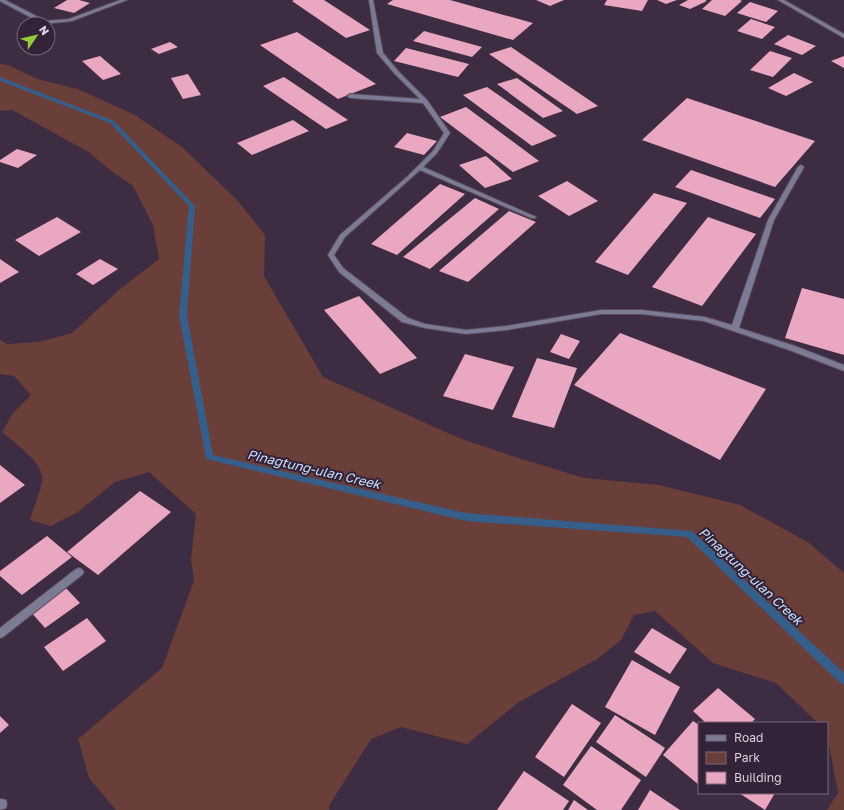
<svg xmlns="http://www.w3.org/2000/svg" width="844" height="810" font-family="'Golos Text',sans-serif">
  <rect width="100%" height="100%" fill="#3e2c42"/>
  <path fill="#6a3e39" d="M 0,64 L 8,65 L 37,79 L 78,89 L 135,115 L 182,147 L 238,201 L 265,235 L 264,276 L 323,377 L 459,438 L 515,457 L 584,478 L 659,485 L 740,505 L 809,543 L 844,573 L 844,810 L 827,810 L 838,793 L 827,733 L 827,723 L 818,723 L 776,683 L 713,663 L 655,611 L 634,615 L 621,640 L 597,659 L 519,702 L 467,744 L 401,727 L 371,739 L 330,804 L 329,810 L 116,810 L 89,778 L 78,739 L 162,668 L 194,581 L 191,560 L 196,514 L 149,472 L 115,482 L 78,512 L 51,526 L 30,520 C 33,508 40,494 42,481 C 44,462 14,443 2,432 L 14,412 L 31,395 L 14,376 L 0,374 L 0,340 L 7,344 L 38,342 L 72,333 L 119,290 L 159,259 L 153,225 L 133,186 L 110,170 L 87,151 L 12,110 L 0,111 Z"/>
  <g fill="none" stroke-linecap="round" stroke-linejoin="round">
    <path fill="#365e8a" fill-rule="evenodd" d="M 0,77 L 114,121 L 195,206 L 187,315 L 213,455 L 466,513 L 692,531 L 844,673 L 844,685 L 840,683 L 687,537 L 466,521 L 206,459 L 179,315 L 189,206 L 110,123 L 0,81 Z"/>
  </g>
  <path fill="#eaa7c2" d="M 67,0 L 79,0 L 90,3 L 74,13 L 54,8 Z
    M 294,0 L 324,0 L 370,30 L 346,38 L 292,1 Z
    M 393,0 L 450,0 L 533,23 L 513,40 L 387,4 Z
    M 536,0 L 564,0 L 550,6 Z
    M 607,0 L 648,0 L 642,11 L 604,5 Z
    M 657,0 L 677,0 L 666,4 Z
    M 688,0 L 705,0 L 707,1 L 690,9 L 679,5 Z
    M 712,0 L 740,0 L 742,1 L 725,16 L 702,9 Z
    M 750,2 L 778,11 L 766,22 L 737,13 Z
    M 751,19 L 775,27 L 762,39 L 737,31 Z
    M 424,31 L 482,47 L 472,57 L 413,41 Z
    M 297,32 L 376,84 L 338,99 L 260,45 Z
    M 788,35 L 816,46 L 802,55 L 774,44 Z
    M 170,42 L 178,47 L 159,54 L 151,49 Z
    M 511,47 L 598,106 L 577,114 L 489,54 Z
    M 406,48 L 469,64 L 458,77 L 394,61 Z
    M 770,51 L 792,58 L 773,77 L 750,70 Z
    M 100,56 L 121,74 L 103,80 L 82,61 Z
    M 844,56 L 844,68 L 831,61 Z
    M 794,73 L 813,82 L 786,96 L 768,88 Z
    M 188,74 L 201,95 L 183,99 L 171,78 Z
    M 284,77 L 348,120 L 326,129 L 263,86 Z
    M 517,78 L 563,111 L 543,118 L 497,84 Z
    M 487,87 L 557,136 L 532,146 L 463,95 Z
    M 687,98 L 815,141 L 775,187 L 642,140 Z
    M 466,107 L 539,161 L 513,172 L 440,117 Z
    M 293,120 L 309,131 L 252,155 L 237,143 Z
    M 407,133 L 437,141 L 424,155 L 394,147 Z
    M 17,149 L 37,155 L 18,168 L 0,162 L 0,160 Z
    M 486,156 L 512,179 L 485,188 L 459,165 Z
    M 691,170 L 775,199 L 760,218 L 675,187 Z
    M 567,181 L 598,201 L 569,216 L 538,196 Z
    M 440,184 L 465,194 L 397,255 L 371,244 Z
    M 654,193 L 687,203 L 628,275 L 595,262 Z
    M 475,198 L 499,209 L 430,269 L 403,257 Z
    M 509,211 L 536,222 L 468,282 L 439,271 Z
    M 57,217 L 81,232 L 39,256 L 15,240 Z
    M 708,217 L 756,234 L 702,306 L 652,287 Z
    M 0,259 L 19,272 L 0,283 Z
    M 100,259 L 118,269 L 93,285 L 76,274 Z
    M 802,288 L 844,299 L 844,355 L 785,338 Z
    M 359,296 L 417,358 L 380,374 L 324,310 Z
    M 620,333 L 766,389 L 720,460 L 574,385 Z
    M 561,334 L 580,341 L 569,359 L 550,352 Z
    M 465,354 L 514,367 L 493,410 L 443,396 Z
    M 537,358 L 577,368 L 554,428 L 512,417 Z
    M 0,465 L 25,485 L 0,503 Z
    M 140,491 L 171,512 L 98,575 L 67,552 Z
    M 47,536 L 72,557 L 22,595 L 0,576 L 0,571 Z
    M 64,586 L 80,603 L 45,628 L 30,611 Z
    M 87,618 L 106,641 L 63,671 L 44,647 Z
    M 652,628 L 687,649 L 670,674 L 634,652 Z
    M 632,660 L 680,687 L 655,735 L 605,707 Z
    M 718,688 L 755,719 L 751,723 L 706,723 L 693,711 Z
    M 572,704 L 601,723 L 564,777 L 535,757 Z
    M 615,715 L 665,748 L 646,777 L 596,742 Z
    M 0,716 L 9,725 L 0,733 Z
    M 693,721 L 699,725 L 699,785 L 663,755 Z
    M 591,746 L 641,780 L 621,810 L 597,810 L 563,785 Z
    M 524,771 L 569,801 L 563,810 L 497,810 Z
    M 650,790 L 680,810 L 638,810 Z
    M 739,793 L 775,793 L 765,810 Z
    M 574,800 L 588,810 L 568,810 Z"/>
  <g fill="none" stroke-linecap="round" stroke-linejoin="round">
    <defs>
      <path id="service" d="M 369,0 L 373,0 L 383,53 L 399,72 L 427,100 L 450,133 L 437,153 L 423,167 L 536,217 L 535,218 L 531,218 L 420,170 L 345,237 L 334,255 L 343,268 L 408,318 L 425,324 L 466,330 L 507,326 L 601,310 L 641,310 L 705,317 L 732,325 L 768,220 L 798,167 L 801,165 L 804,167 L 774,220 L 739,328 L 795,346 L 844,365 L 844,371 L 789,350 L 704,321 L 641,314 L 601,314 L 507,330 L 466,334 L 425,328 L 402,322 L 339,272 L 328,255 L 340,235 L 408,176 L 433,151 L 444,133 L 423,103 L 350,98 L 347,96 L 350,94 L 420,99 L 395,74 L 377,53 Z
        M 0,799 L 2,799 L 6,800 L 7,804 L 6,808 L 0,810 Z"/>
      <path id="minor" d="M 0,0 L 5,0 L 46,21 L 69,19 L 120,0 L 127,0 L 72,21 L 43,24 L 0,1 Z
        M 79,568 L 82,569 L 84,572 L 82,575 L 3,637 L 0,638 L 0,628 L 76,569 Z"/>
      <path id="tertiary" d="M 778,0 L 784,0 L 844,34 L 844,38 Z"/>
    </defs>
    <use href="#service" stroke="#5a4a5e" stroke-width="2"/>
    <use href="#minor" stroke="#5a4a5e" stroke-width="2"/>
    <use href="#tertiary" stroke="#5a4a5e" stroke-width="2"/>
    <use href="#service" fill="#7c7b94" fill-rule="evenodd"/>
    <use href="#minor" fill="#7c7b94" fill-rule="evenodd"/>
    <use href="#tertiary" fill="#7c7b94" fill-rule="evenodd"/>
  </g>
  <g text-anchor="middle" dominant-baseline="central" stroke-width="4" stroke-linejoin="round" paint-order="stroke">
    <g font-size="13" font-style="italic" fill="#c9e1fc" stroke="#332238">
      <text transform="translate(314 469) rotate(13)">Pinagtung-ulan Creek</text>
      <text transform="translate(751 576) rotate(43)">Pinagtung-ulan Creek</text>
    </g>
  </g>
  <rect x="698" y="722" width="130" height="72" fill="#332238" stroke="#76687a"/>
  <rect x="706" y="735" width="20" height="6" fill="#7c7b94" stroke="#76687a"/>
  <text x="734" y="742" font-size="12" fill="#dbd0de">Road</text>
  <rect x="706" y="752" width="20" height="12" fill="#6a3e39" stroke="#76687a"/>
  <text x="734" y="762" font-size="12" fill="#dbd0de">Park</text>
  <rect x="706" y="772" width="20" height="12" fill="#eaa7c2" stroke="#76687a"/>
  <text x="734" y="782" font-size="12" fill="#dbd0de">Building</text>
  <g transform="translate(36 36) rotate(55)"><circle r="19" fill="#332238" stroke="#76687a"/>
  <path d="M0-3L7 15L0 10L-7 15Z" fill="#96cc3a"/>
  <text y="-6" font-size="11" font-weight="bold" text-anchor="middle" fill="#dbd0de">N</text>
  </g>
</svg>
